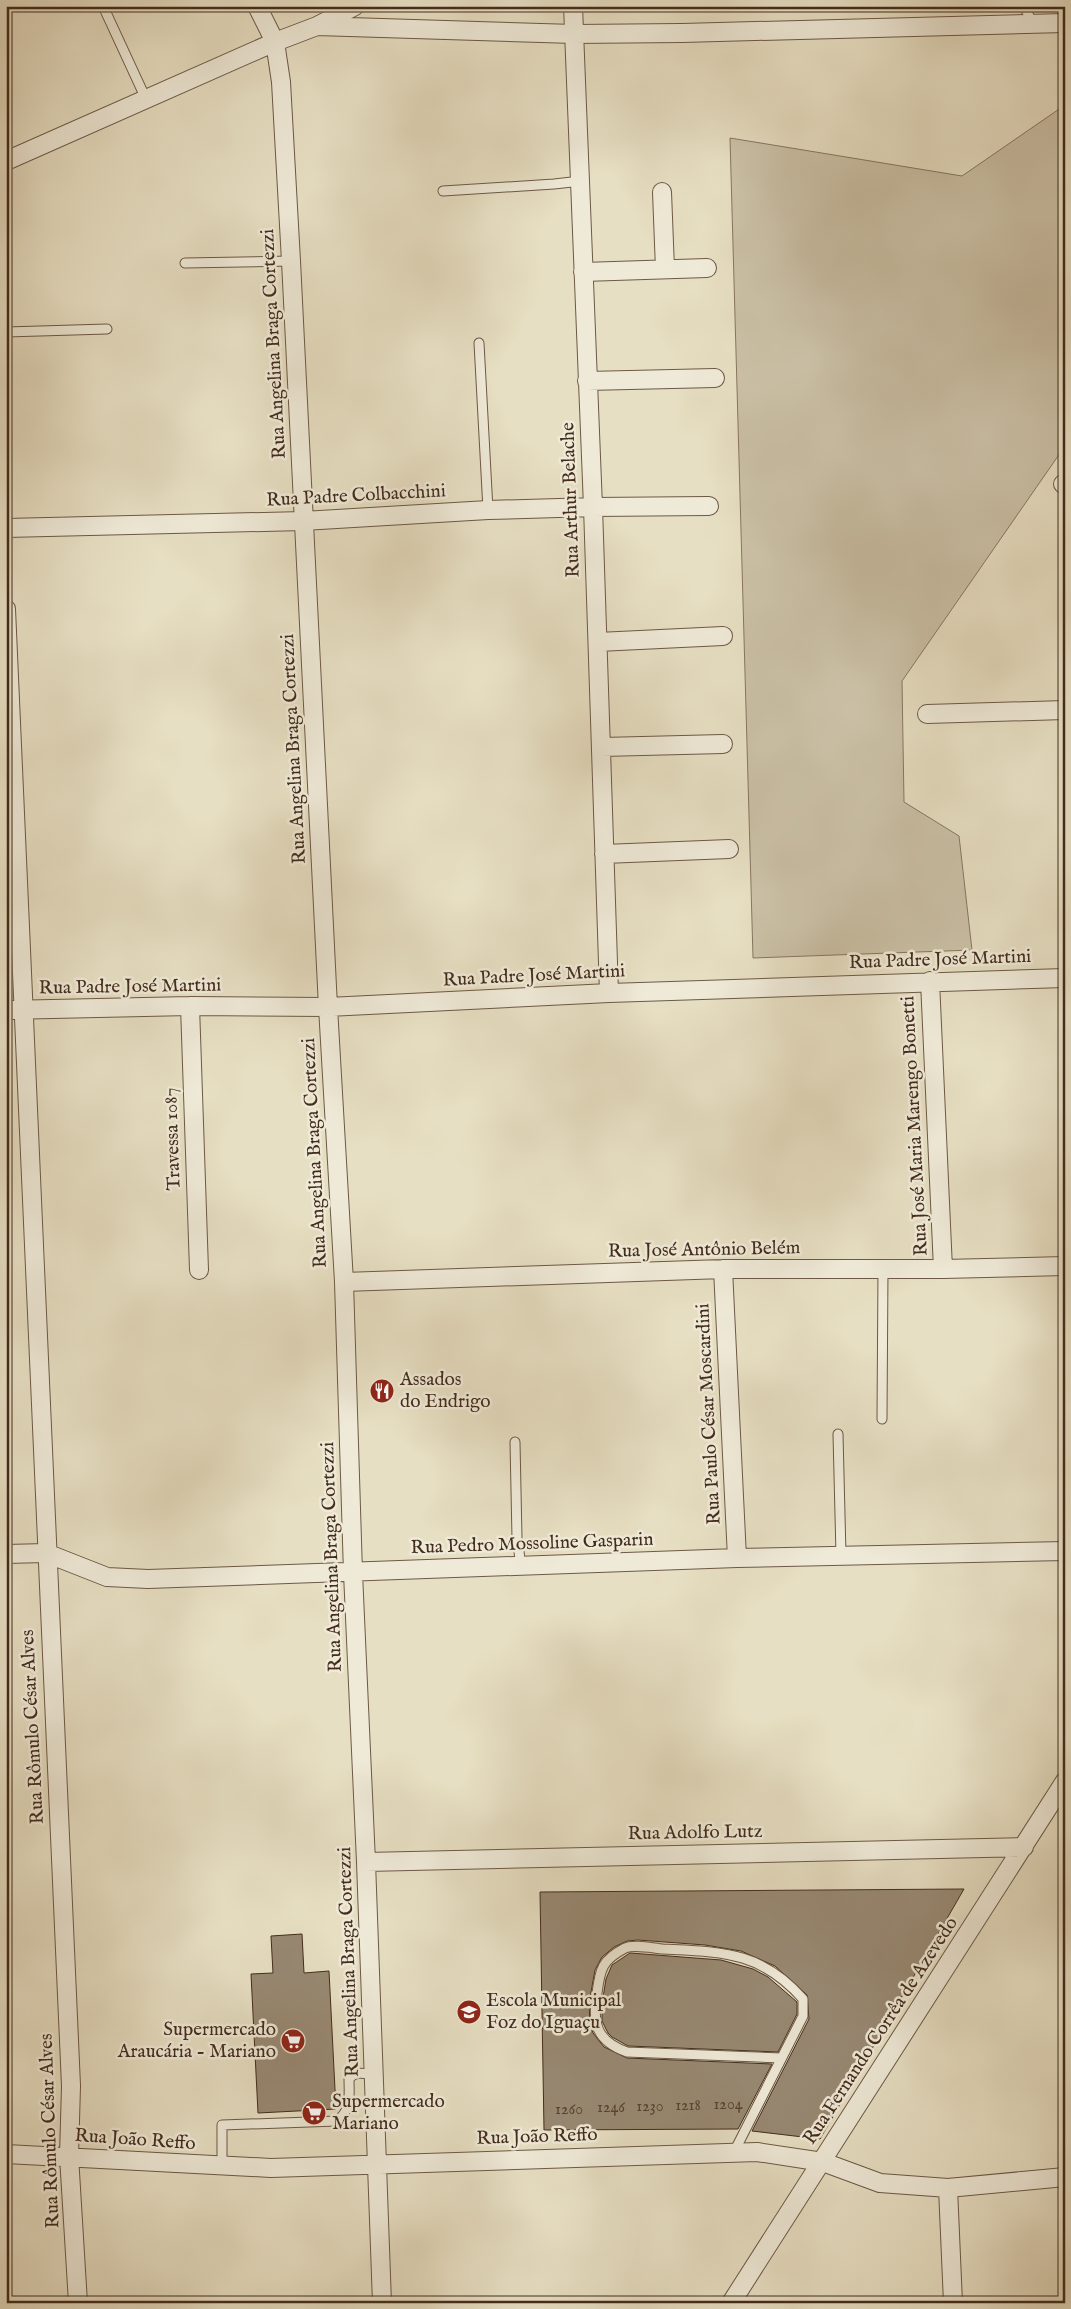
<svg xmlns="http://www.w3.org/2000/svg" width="1071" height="2309" font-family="'IM FELL English',serif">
  <rect width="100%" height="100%" fill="#e7dfc3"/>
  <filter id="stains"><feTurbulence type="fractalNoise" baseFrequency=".004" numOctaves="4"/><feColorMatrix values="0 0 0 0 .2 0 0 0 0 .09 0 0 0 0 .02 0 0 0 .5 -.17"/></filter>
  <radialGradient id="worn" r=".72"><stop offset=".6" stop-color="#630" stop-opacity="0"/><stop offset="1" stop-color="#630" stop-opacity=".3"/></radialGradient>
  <path fill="#cbc1a7" stroke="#877662" d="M 407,6 L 553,6 L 553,11 L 400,9 Z
    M 1065,105 L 1065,446 L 902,681 L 904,802 L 959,836 L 972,950 L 753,958 L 730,138 L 962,176 Z"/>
  <path fill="#988973" stroke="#432c1c" d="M 964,1889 L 820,2139 L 752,2131 L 809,2019 L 807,1995 L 775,1966 L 741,1951 L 705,1945 L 638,1940 L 627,1941 L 614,1947 L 602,1957 L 595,1970 L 589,2003 L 590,2023 L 593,2033 L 604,2047 L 627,2058 L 772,2064 L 738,2129 L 544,2130 L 540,1892 Z
    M 302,1934 L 304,1973 L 329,1971 L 336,2109 L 258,2113 L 251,1974 L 273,1973 L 271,1936 Z
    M 630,1953 L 721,1960 L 753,1969 L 768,1977 L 797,2002 L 797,2014 L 778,2052 L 628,2046 L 612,2037 L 608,2033 L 602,2021 L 602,2004 L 606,1979 L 612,1965 Z"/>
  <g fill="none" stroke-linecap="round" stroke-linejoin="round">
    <defs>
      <path id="lane" d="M 103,6 L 146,99
        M 1024,6 L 1033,24
        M 443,191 L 554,184 L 581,181
        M 185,263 L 291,261
        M 6,332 L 107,329
        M 479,343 L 488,510
        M 882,1419 L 883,1269
        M 838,1434 L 841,1555
        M 515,1442 L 517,1538 L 521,1566
        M 734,2152 L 803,2016 L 803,1999 C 761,1951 722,1952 663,1949 C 652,1948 634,1944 625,1948 C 602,1960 600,1969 597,1993 C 592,2023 596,2041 627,2052 L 781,2058
        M 222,2166 L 222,2125 L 337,2121 C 352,2110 349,2095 349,2079 C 355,2070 366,2074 375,2075"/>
      <path id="street" d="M 257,6 L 275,42 L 281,82 L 291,261 L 328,1007 L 344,1282 L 353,1573 L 366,1862 L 382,2303
        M 573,6 L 593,507 L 609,993
        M 317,26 L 574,34 L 682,33 L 1065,23
        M 6,161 L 275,42 L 317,26 L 355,6
        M 662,192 L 665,269
        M 583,272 L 707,268
        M 587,381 L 715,378
        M 1063,484 L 1065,484
        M 6,528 L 303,521 L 488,510 L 593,507 L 709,506
        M 6,609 L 71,2086 L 69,2156 L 78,2303
        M 598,642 L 723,636
        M 927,714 L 1065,710
        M 602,747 L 723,744
        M 604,854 L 729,849
        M 930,981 L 943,1269
        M 190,1006 L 199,1270
        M 6,1010 L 190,1006 L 328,1007 L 609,993 L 1065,978
        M 723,1269 L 737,1558
        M 344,1282 L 723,1269 L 943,1269 L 1065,1266
        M 6,1554 L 46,1553 L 107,1577 L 148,1579 L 737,1558 L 1065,1551
        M 366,1862 L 1024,1847
        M 6,2154 L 271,2168 L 757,2152 L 823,2162 L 880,2183 L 948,2188 L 1065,2177
        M 948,2188 L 953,2303
        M 731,2303 L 1065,1781"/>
    </defs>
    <use href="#lane" stroke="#6c5946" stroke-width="11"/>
    <use href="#street" stroke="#6c5946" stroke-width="20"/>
    <use href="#lane" stroke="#efead8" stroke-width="9"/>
    <use href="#street" stroke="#efead8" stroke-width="18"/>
  </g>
  <defs>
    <symbol id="restaurant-disc" viewBox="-11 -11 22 22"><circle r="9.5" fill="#8f2418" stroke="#efead8"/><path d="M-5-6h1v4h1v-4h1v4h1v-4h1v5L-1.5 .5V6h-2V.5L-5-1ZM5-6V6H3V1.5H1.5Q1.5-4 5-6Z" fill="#fff"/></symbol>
    <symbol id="school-disc" viewBox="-11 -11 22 22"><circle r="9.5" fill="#8f2418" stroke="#efead8"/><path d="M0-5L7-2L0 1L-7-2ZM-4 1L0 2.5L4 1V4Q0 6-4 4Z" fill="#fff"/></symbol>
    <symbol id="supermarket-disc" viewBox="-11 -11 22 22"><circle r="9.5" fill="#8f2418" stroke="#efead8"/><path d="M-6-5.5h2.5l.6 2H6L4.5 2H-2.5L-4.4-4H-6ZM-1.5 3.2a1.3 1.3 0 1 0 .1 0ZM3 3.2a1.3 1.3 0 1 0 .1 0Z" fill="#fff"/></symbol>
  </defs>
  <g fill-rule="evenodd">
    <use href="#restaurant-disc" x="368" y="1377" width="28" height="28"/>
    <use href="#school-disc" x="455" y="1998" width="28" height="28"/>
    <use href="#supermarket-disc" x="279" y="2027" width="28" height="28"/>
    <use href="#supermarket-disc" x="300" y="2099" width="28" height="28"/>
  </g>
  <g text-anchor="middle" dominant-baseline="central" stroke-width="5" stroke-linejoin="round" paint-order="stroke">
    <g font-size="16" fill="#584332">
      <text x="728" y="2105">1204</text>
      <text x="688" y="2106">1218</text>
      <text x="650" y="2107">1230</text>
      <text x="611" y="2108">1246</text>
      <text x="569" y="2110">1260</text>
    </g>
    <g font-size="19" fill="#432c1c" stroke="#efead8">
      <text transform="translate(274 344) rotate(-93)">Rua Angelina Braga Cortezzi</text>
      <text transform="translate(356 496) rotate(-3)">Rua Padre Colbacchini</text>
      <text transform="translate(571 500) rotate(-92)">Rua Arthur Belache</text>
      <text transform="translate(294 749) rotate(-93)">Rua Angelina Braga Cortezzi</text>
      <text transform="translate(940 960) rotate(-2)">Rua Padre José Martini</text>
      <text transform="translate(534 976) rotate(-3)">Rua Padre José Martini</text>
      <text transform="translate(130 987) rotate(-1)">Rua Padre José Martini</text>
      <text transform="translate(915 1126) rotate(-93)">Rua José Maria Marengo Bonetti</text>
      <text transform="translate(173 1139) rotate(-92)">Travessa 1087</text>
      <text transform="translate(315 1153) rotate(-93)">Rua Angelina Braga Cortezzi</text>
      <text transform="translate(704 1250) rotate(-1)">Rua José Antônio Belém</text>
      <text transform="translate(709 1414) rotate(-93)">Rua Paulo César Moscardini</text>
      <text transform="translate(532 1544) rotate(-2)">Rua Pedro Mossoline Gasparin</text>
      <text transform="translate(332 1557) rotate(-92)">Rua Angelina Braga Cortezzi</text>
      <text transform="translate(33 1727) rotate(-93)">Rua Rômulo César Alves</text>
      <text transform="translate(695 1833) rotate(-1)">Rua Adolfo Lutz</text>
      <text transform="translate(349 1962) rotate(-92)">Rua Angelina Braga Cortezzi</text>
      <text transform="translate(881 2031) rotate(-57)">Rua Fernando Corrêa de Azevedo</text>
      <text transform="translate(50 2131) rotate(-92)">Rua Rômulo César Alves</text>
      <text transform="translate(537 2137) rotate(-2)">Rua João Reffo</text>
      <text transform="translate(135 2140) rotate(4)">Rua João Reffo</text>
    </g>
    <g font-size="19" fill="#432c1c" stroke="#efead8" text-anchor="start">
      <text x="400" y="1380">Assados<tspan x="400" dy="22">do Endrigo</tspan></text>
      <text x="486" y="2001">Escola Municipal<tspan x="486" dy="22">Foz do Iguaçu</tspan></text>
      <text x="276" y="2030" text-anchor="end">Supermercado<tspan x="276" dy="22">Araucária - Mariano</tspan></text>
      <text x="332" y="2102">Supermercado<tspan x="332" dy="22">Mariano</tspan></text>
    </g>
  </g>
  <rect width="1071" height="2309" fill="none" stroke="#e7dfc3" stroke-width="25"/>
  <rect x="8" y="8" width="1056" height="2294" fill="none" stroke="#432c1c" stroke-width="2.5"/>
  <rect x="12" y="12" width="1046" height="2284" fill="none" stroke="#432c1c"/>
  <rect width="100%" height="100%" filter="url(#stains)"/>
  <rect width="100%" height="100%" fill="url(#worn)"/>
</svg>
